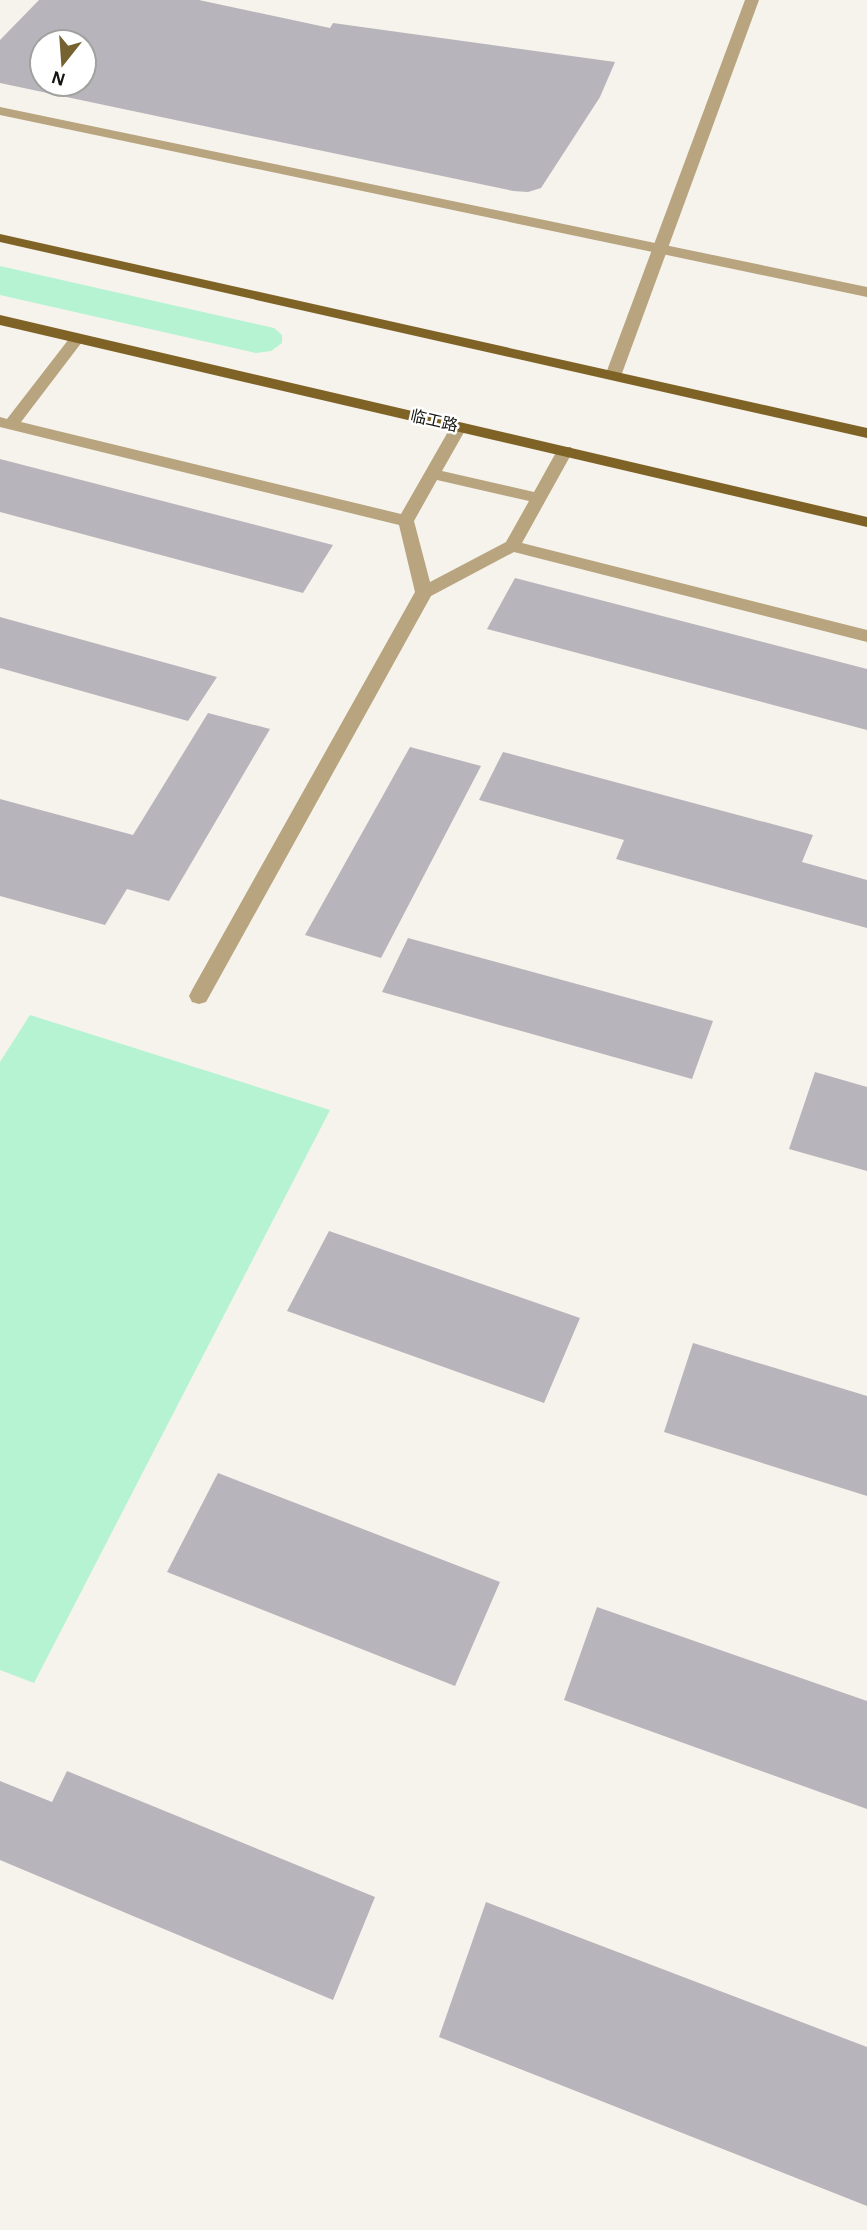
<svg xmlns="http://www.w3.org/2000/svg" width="867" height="2230" font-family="'Alegreya Sans','Noto Sans SC',sans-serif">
  <rect width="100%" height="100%" fill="#f5f3ec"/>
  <path fill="#b5f3d3" d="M 0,266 L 274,328 L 282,335 L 282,343 L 271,351 L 256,353 L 0,295 Z
    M 30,1015 L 330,1110 L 34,1683 L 0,1670 L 0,1062 Z"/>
  <path fill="#b7b5bb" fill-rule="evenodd" d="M 39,0 L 199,0 L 330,28 L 333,23 L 615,62 L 600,97 L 541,188 L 528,192 L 513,191 L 0,83 L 0,40 ZM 42,42 L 84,42 L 84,84 L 42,84 Z
    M 0,459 L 333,545 L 303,593 L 0,512 Z
    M 515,578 L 867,669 L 867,730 L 487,629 Z
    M 0,617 L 217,677 L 188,721 L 0,668 Z
    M 208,713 L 270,729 L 169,901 L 127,889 L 105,925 L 0,896 L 0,799 L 133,835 Z
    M 410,747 L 481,766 L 381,958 L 305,935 Z
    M 503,752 L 813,835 L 802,862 L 867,880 L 867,928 L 616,859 L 624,840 L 479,800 Z
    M 408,938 L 713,1021 L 692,1079 L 382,992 Z
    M 815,1072 L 867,1087 L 867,1171 L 789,1149 Z
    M 329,1231 L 580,1318 L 544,1403 L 287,1311 Z
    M 693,1343 L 867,1396 L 867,1496 L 664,1432 Z
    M 218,1473 L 500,1582 L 455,1686 L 167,1572 Z
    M 597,1607 L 867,1701 L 867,1809 L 564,1700 Z
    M 67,1771 L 375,1897 L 333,2000 L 0,1860 L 0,1781 L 52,1802 Z
    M 486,1902 L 867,2047 L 867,2206 L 439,2037 Z"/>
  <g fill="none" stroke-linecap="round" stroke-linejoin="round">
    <path fill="#b8a47e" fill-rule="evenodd" d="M 0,107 L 867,287 L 867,297 L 0,115 Z
      M 77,333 L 85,338 L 21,422 L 401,514 L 453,423 L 459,422 L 467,427 L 442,471 L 534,492 L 559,447 L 571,447 L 573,451 L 522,543 L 867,630 L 867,642 L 514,552 L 431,596 L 206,1002 L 199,1004 L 192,1002 L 189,996 L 192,990 L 415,592 L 399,525 L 0,427 L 0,417 L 7,419 L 72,335 ZM 437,480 L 529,501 L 506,542 L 430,582 L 414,521 Z"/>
    <path fill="#b8a47e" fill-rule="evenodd" d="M 745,0 L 759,0 L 621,376 L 619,379 L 607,379 L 605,376 Z"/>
    <path fill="#7f6226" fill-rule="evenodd" d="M 0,234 L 867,428 L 867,438 L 0,242 Z
      M 0,315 L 867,517 L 867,527 L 0,325 Z"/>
  </g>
  <g text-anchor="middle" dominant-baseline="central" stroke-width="5" stroke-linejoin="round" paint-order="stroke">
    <g font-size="16" fill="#151512" stroke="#fff">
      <text transform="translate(434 421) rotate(13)">临工路</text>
    </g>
  </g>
  <g transform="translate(63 63) rotate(197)"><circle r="33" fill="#ffffff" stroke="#a1a1a0" stroke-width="2"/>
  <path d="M0-5L12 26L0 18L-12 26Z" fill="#766130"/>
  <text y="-10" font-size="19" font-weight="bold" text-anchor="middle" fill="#151512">N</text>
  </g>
</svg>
